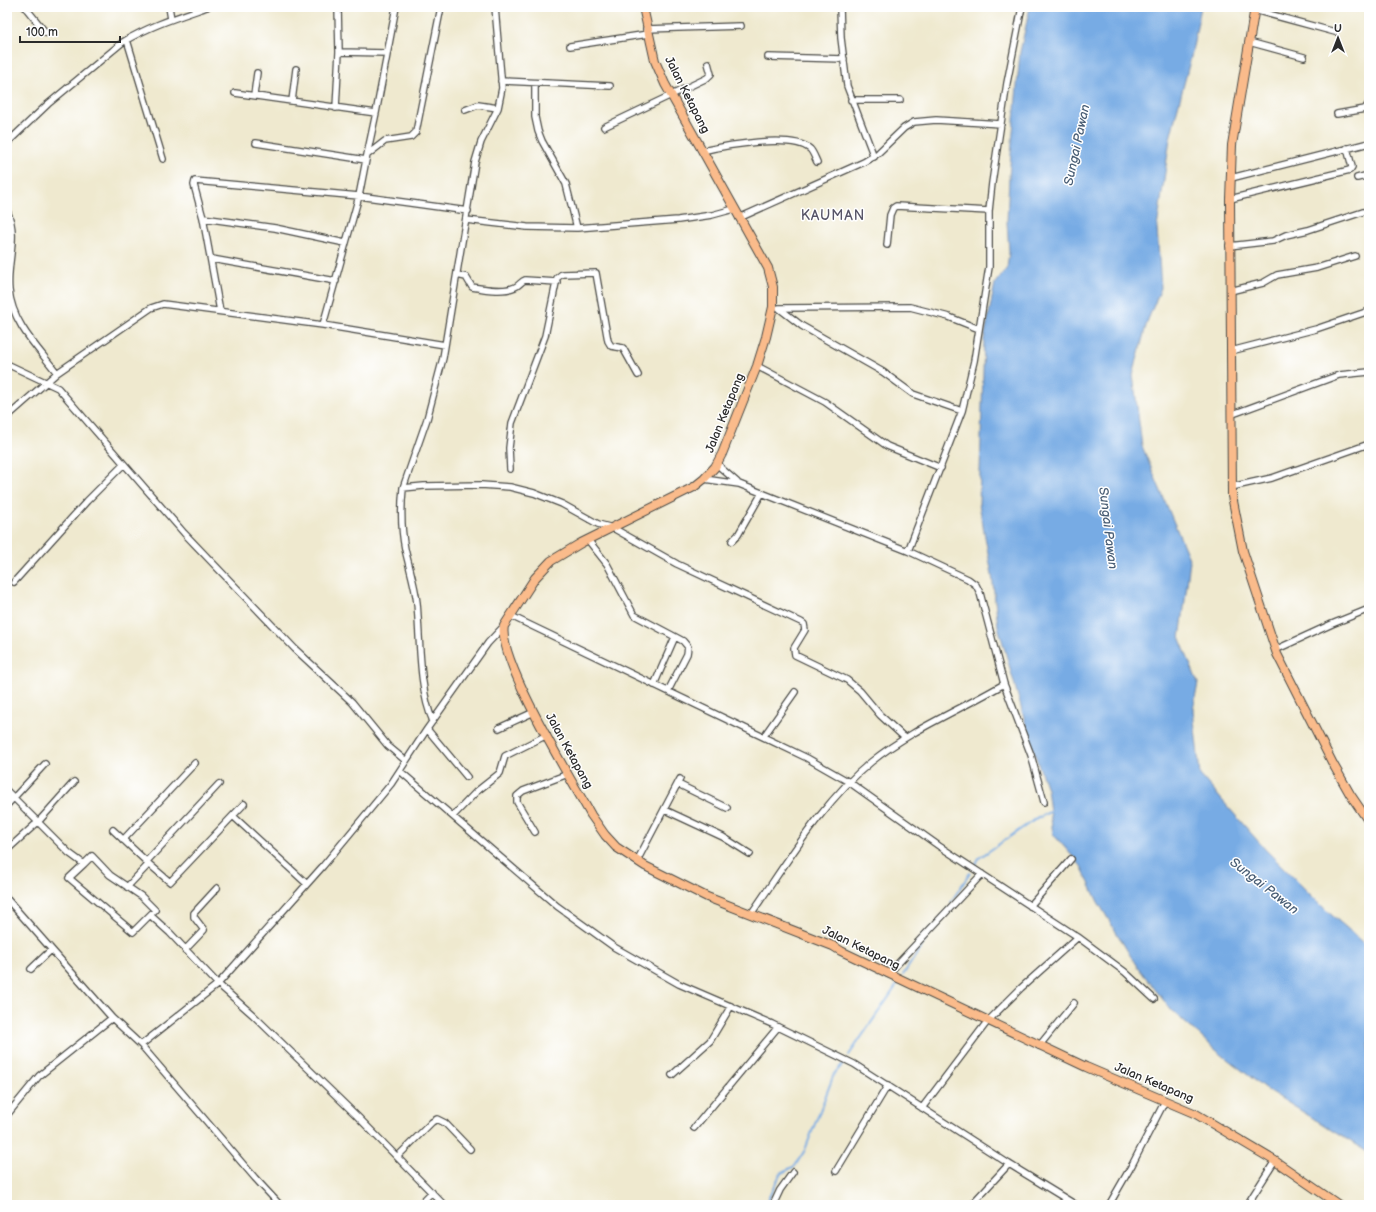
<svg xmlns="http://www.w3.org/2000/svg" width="1376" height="1212" font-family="'Balsamiq Sans',sans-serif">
  <rect width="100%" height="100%" fill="#fff"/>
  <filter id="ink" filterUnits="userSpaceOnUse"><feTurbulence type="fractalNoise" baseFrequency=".025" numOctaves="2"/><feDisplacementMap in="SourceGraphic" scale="8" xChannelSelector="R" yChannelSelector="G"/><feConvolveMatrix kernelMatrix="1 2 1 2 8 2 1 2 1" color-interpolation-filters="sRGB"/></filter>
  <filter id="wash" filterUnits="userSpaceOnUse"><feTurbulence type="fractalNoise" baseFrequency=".012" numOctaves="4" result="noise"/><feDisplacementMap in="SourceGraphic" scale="16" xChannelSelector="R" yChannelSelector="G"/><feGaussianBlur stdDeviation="0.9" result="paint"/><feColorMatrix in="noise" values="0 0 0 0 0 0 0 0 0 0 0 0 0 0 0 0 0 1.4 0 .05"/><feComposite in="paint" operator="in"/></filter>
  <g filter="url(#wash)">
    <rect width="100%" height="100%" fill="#efe9cf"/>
    <path fill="#77abe4" stroke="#516b88" d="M 1030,7 L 1201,7 L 1191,57 L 1170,138 L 1157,228 L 1161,288 L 1147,322 L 1133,375 L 1142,446 L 1190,561 L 1180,639 L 1198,683 L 1193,710 L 1200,775 L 1265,849 L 1327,911 L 1369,947 L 1369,1153 L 1266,1089 L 1217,1051 L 1172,1011 L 1136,965 L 1098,902 L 1081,866 L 1053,834 L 1047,789 L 1032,746 L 998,626 L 992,575 L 979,504 L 984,339 L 995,283 L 1007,268 L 1009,252 L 1007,222 L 1009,177 L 1020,52 Z"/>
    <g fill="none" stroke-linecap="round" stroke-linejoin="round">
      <path stroke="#77abe4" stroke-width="2" d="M 976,864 L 979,858 L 1031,822 L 1051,811
        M 951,902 L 970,873
        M 903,975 L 925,941
        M 849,1055 L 897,985
        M 765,1205 L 781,1173 L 795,1166 L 805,1150 L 834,1074 L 843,1064"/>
    </g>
  </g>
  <g filter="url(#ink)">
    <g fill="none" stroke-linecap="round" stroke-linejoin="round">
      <defs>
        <path id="street" d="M 25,7 L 46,33
          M 169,7 L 171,19
          M 840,7 L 841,38 L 847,86 L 874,157
          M 1254,10 L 1335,32
          M 646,29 L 741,26
          M 127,40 L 163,159
          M 1249,42 L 1304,57
          M 570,46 L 648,34
          M 339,52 L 387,53
          M 768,57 L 844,59
          M 501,81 L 610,86
          M 535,83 L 535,117 L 538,131 L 542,141 L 566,184 L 577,228
          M 235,93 L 376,113 L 396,7
          M 254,95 L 257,73
          M 851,100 L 900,100
          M 292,101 L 296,69
          M 336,108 L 339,52 L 338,7
          M 465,110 L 478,105 L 498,108
          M 1337,114 L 1365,109 L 1369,103
          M 604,127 L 707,78 L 711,74 L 708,63
          M 7,143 L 48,104 L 123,42 C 149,26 178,17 207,7
          M 256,143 L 366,160
          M 702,151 C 724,146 792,133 810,149 C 813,152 815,158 817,162
          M 367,155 L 376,113
          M 1231,178 L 1369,143
          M 1357,178 L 1369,175
          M 1230,199 L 1350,170 L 1352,167 L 1347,148
          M 7,211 C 19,237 6,264 9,290 C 12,323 38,348 57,373
          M 203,218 L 275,228 L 345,243
          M 739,218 L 864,162 L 877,154 L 904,128 L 914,122 L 936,120 L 1001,124
          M 466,220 L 527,227 L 577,228 L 678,220 L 712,215 L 734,209
          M 887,245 L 890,215 L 893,208 L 896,206 L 989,211
          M 1229,246 L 1273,241 L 1286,235 L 1308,230 L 1369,210
          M 212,259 L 336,281
          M 457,275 L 466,277 L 472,287 C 484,289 506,293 517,286 C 520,284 522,281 525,280 L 557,282
          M 1230,291 L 1263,283 L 1277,275 L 1317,268 L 1355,256
          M 779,308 L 910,307 L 949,317 L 979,329
          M 780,309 L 802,326 L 883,372 L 913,394 L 962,411
          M 220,311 L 203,218 L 194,185 L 195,181 L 359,196 L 468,211
          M 323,325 L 359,196 L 367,155 L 385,141 L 411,137 L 416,132 L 441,7
          M 1231,351 L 1316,329 L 1369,311
          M 7,364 L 58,388 L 184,533 L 295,649 L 352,702 L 388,746 L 406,761
          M 757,366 L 825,402 L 887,446 L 941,468
          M 1233,414 L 1339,375 L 1369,372
          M 7,417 L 57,373 L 151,308 L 163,304 L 323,325 L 445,345
          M 718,462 L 721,468 L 737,482
          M 510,469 L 509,448 L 512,423 L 545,336 L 557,278 L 562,274 L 596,273 L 608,341 L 611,346 L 623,348 L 638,375
          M 704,479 L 739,484 L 908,551 L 968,579 L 976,585 L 980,593 L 1004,684 L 1031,755 L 1044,802
          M 1231,487 L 1272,478 L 1369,444
          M 403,488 L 424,486 L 481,485 L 510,487 L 534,493 L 562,504 L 598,524 L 613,528 L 677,564 L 801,622 L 804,624 L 805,630 L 794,648 L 795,655 L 847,680 L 860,691 L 880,715 L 905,738
          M 588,540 L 607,564 L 634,615 L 683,641 L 688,647 L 687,654 L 668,691
          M 732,541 L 738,535 L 762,493
          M 908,551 L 962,411 L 974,361 L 989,267 L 989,211 L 992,183 L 1007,83 L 1022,7
          M 14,582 L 87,501 L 123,465
          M 511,616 L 807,758 L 849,782 L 939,846 L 1078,937 L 1021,988 L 987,1022 L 922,1108
          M 1275,650 L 1332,624 L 1369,609
          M 654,685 L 675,637
          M 433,721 C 419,692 420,637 417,603 C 415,585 409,567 405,549 C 401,529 401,508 403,488 L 427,419 L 443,358 L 475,162 L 481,142 L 498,108 L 502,88 L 495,7
          M 499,728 L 534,712
          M 427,729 L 467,777
          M 764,736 L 795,692
          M 400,771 L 557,906 L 614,947 L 679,984 L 772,1024 L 854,1064 L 1009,1164 L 1076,1205
          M 678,784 L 727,808
          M 7,791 L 69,853 L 84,864 L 92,856 L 110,875 L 141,896 L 155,910 L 150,915 L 170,933 L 218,984 L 253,1015 L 357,1116 L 444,1205
          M 7,805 L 45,764
          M 665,810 L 723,837 L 750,854
          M 233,816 L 307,884
          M 453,816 L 476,792 L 500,773 L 505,756 L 547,735
          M 113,830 L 149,864 L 127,887
          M 535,832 L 517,802 L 517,796 L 523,791 L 568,774
          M 123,840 L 195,763
          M 7,850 L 39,821 L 74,782
          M 637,861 L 680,779
          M 146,862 L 219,784
          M 84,864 L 69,878 L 133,932 L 150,915
          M 149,864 L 170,882 L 244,804
          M 7,899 L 112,1018 L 141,1045 L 255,1178 L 280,1205
          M 1030,906 L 1071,859
          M 751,914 C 786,864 823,801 871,762 C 910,730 960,710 1004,684
          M 1078,937 L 1125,972 L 1154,999
          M 185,950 L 204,930 L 194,917 L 194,913 L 217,888
          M 31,969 L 51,950
          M 888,974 L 982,874
          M 141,1045 L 218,984 L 323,866 L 391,784 L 427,729 L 488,643 L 504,626
          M 1039,1046 L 1074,1003
          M 672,1075 L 710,1041 L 731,1006
          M 7,1115 L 39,1076 L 112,1018
          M 694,1128 L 778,1027
          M 397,1157 L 432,1122 L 437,1119 L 445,1123 L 470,1149
          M 836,1171 L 888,1085
          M 419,1205 L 432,1192
          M 773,1205 L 780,1190 L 793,1172
          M 971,1205 L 1009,1164
          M 1062,1205 L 1066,1199
          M 1109,1205 L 1132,1165 L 1165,1101
          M 1247,1205 L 1275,1161"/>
        <path id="primary" d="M 643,7 L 655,61 L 665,84 L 768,268 L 773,287 L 773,307 L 766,337 L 757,366 L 722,454 L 715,467 L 704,479 L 694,487 L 581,543 L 551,561 L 535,578 L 504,626 C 497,659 572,781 591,815 L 605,835 L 616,847 L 645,866 L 707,897 L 833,946 L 841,951 L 1086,1067 L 1196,1114 L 1275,1161 L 1339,1205
          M 1255,7 L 1232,145 L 1230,199 L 1232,496 L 1243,551 L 1277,654 L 1333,764 L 1350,794 L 1369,822"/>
      </defs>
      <use href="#street" stroke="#484844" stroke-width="8"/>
      <use href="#primary" stroke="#484844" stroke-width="10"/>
      <use href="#street" stroke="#fff" stroke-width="5.5"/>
      <use href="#primary" stroke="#fabb8b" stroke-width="8"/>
    </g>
  </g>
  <g text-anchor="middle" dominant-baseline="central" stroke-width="3" stroke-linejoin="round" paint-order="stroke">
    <g font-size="12" fill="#2b2b2b" stroke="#fff">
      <text transform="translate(687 95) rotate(63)">Jalan Ketapang</text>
      <text transform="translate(725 413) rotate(-68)">Jalan Ketapang</text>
      <text transform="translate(569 751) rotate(61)">Jalan Ketapang</text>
      <text transform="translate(861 948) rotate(26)">Jalan Ketapang</text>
      <text transform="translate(1154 1083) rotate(23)">Jalan Ketapang</text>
    </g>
    <g font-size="13" font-style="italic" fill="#495e75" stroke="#fff">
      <text transform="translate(1077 145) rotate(-78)">Sungai Pawan</text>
      <text transform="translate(1108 528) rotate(83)">Sungai Pawan</text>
      <text transform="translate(1264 886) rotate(38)">Sungai Pawan</text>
    </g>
    <g font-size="14" letter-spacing="1" fill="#575467" stroke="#fff">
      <text x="833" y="215">KAUMAN</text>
    </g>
  </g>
  <rect width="1376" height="1212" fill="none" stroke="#fff" stroke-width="24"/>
  <g transform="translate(1338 38)" stroke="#ffffff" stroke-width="3" paint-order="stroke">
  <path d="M0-3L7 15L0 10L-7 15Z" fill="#2b2b2b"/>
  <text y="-6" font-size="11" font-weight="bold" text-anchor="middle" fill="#2b2b2b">U</text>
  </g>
  <path d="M20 36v6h100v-6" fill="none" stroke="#2b2b2b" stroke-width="2"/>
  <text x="26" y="36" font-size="12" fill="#2b2b2b" stroke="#ffffff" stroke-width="3" paint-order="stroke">100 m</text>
</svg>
